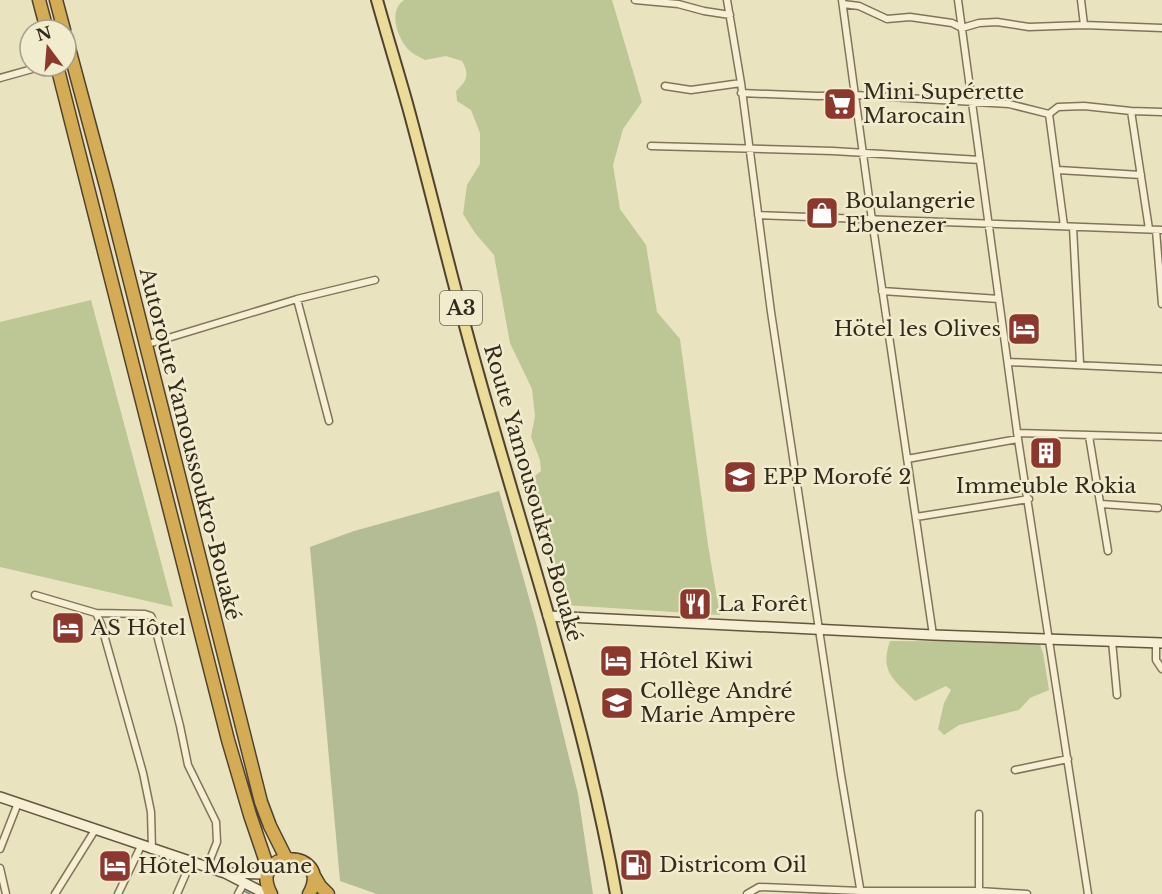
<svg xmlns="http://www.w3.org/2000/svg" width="1162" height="894" font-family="'Libre Baskerville',serif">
  <rect width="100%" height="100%" fill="#eae3c0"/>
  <path fill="#bcc795" d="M 404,0 L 612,0 L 642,102 L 623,129 L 613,165 L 620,209 L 646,245 L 657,312 L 680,339 L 708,545 L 720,615 L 565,605 L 540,530 L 528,503 L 525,487 L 530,480 L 541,471 L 540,460 L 531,437 L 535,416 L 532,389 L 510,343 L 494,255 L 475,233 L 463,214 L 467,185 L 480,164 L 480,133 L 471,110 L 457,101 L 456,91 C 467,81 470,75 462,61 L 446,56 L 425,60 C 420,57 412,54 408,49 C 397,37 388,11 404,0 Z
    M 91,300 L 173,607 L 0,567 L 0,322 Z
    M 890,641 L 1039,642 L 1043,653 L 1049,690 L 1030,698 L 1019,710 L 959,725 L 944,735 L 938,729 L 944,703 L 951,690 L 946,686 L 915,701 C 895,680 879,673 890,641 Z"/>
  <path fill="#b3bc94" d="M 499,491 L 536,623 L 578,794 L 593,894 L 377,894 L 340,881 L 310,547 L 354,531 Z"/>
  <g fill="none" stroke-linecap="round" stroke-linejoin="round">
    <path stroke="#6b8a86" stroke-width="1.5" d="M 244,891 L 250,894"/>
    <defs>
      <path id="street" d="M 635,0 L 678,4 L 704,11 L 730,15
        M 727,0 L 741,83 L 771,312 L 841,775 L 861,894
        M 842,0 L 872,220 L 933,635
        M 958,0 L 1018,439 L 1088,894
        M 1081,0 L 1084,25
        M 843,4 L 859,6 L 887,19 L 910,17 L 952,23 L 962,28 L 979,23 L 997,22 L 1029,27 L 1084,25 L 1162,28
        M 0,78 L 43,66
        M 665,86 L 691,90 L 741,83
        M 741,93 L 818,96 L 855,95 L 1009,104 L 1049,114
        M 1131,111 L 1149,229
        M 1049,114 L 1058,107 L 1084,106 L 1131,111 L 1162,112
        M 1049,114 L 1064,226
        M 651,146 L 833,151 L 980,160
        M 1058,170 L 1141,175
        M 758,215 L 1162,230
        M 1073,227 L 1080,363
        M 1156,230 L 1162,304
        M 882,291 L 999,299
        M 297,299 L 329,421
        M 145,345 L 297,299 L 375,280
        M 1008,362 L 1162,369
        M 1017,433 L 1162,437
        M 1089,436 L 1108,551
        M 907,459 L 1018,439
        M 1101,504 L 1158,508
        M 916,517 L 1029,499
        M 35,595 L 96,613 L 101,624 L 143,773 L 151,812 L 152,850
        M 96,613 L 145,614 L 151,616 L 154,623 L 180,726 L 188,765 L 216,822 L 217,842 L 207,867
        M 1112,641 L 1117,695
        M 1156,643 L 1156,660 L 1162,669
        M 1015,770 L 1068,759
        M 979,814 L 979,894
        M 0,849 L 18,803
        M 0,868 L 6,894
        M 55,894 L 95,830
        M 118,894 L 141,846
        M 177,894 L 191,862
        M 238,894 L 244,883
        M 747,894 L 759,887 L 861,891 L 979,891 L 1027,894"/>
      <path id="secondary" d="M 548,616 L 933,635 L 1162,643
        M 0,797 L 225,873 L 266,894
        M 228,873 L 268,874"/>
      <path id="primary" d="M 377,0 C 387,36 398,71 408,107 C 432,195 453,285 478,373 C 526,546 585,717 616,894"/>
      <path id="highway" d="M 39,0 L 47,30
        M 56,0 L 64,30
        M 66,37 L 107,190 L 261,802 L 270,826 L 286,858
        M 57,66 L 228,740 L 250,815 L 269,871
        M 313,874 L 320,886 L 328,894
        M 271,894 C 246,847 335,848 309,894"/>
    </defs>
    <use href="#street" stroke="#82745a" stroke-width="9"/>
    <use href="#secondary" stroke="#64553d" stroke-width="12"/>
    <use href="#primary" stroke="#50422e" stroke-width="14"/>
    <use href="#highway" stroke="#50422e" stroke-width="15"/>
    <use href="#street" stroke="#f6efd3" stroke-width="6"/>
    <use href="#secondary" stroke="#f6efd3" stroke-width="9"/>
    <use href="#primary" stroke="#ecdc9a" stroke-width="10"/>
    <use href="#highway" stroke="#d5ac56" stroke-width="12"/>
  </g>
  <defs>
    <symbol id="supermarket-square" viewBox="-11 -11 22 22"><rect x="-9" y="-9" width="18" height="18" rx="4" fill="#8d382e" stroke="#f2eccf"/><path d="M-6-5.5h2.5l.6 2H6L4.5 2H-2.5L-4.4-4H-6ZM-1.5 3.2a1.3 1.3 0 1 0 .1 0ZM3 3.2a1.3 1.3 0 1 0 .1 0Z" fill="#fff"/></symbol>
    <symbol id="shop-square" viewBox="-11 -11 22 22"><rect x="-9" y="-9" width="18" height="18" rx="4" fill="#8d382e" stroke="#f2eccf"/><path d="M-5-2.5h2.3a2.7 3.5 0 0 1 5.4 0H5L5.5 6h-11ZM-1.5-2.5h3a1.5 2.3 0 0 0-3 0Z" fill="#fff"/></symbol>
    <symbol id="hotel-square" viewBox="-11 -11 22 22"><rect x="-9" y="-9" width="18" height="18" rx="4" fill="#8d382e" stroke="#f2eccf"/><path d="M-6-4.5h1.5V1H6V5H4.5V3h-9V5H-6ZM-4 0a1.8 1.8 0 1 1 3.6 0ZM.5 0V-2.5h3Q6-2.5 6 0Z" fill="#fff"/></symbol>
    <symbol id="building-square" viewBox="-11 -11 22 22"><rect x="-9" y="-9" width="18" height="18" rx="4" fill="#8d382e" stroke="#f2eccf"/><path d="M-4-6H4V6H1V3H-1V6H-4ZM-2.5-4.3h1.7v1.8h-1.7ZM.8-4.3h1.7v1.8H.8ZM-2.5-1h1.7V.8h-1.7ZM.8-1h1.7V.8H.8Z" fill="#fff"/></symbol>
    <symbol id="school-square" viewBox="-11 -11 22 22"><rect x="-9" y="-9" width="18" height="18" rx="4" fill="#8d382e" stroke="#f2eccf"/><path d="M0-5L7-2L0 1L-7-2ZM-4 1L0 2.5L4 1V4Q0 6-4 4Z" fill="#fff"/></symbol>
    <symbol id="restaurant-square" viewBox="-11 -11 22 22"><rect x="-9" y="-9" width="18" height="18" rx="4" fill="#8d382e" stroke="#f2eccf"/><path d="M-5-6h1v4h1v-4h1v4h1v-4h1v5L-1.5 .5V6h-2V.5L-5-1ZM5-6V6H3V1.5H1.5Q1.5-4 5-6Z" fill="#fff"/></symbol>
    <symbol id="fuel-square" viewBox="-11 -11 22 22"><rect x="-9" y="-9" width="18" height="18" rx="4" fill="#8d382e" stroke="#f2eccf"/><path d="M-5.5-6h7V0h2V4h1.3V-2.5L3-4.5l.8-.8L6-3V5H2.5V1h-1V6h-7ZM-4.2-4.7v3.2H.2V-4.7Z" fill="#fff"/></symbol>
  </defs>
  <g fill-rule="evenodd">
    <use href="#supermarket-square" x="821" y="85" width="38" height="38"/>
    <use href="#shop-square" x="803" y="194" width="38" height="38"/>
    <use href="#hotel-square" x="1005" y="310" width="38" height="38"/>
    <use href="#building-square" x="1027" y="434" width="38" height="38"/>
    <use href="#school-square" x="721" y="458" width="38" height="38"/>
    <use href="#restaurant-square" x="676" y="585" width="38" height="38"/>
    <use href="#hotel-square" x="49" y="609" width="38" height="38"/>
    <use href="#hotel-square" x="597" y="642" width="38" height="38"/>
    <use href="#school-square" x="598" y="684" width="38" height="38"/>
    <use href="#fuel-square" x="617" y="846" width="38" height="38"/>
    <use href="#hotel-square" x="96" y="847" width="38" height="38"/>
  </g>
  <g text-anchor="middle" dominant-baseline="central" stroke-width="5" stroke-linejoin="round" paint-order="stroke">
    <rect fill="#f2eccf" stroke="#6c6452" stroke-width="1.5" x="440" y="291" width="42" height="34" rx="4.5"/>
    <g font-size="20" font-weight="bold" fill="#332a1d">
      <text x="461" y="308">A3</text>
    </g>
    <g font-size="21" fill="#332a1d" stroke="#f2eccf" text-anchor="start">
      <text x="863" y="92">Mini Supérette<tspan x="863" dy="24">Marocain</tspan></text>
      <text x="845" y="201">Boulangerie<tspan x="845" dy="24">Ebenezer</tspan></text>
      <text x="1001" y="329" text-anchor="end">Hötel les Olives</text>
      <text x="763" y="477">EPP Morofé 2</text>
      <text x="1046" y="486" text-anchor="middle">Immeuble Rokia</text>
      <text x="718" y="604">La Forêt</text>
      <text x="91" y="628">AS Hôtel</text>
      <text x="639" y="661">Hôtel Kiwi</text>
      <text x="640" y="691">Collège André<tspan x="640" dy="24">Marie Ampère</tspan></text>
      <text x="659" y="865">Districom Oil</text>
      <text x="138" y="866">Hôtel Molouane</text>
    </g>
    <g font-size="21" fill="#332a1d" stroke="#f2eccf">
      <text transform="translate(190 444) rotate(76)">Autoroute Yamoussoukro-Bouaké</text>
      <text transform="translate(533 493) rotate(74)">Route Yamousoukro-Bouaké</text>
    </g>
  </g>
  <g transform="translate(48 48) rotate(344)"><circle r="28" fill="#f2eccf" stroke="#a69e88" stroke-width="1.5"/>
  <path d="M0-4.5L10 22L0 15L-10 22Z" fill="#8d382e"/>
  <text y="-9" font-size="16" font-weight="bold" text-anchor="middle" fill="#332a1d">N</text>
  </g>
</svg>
